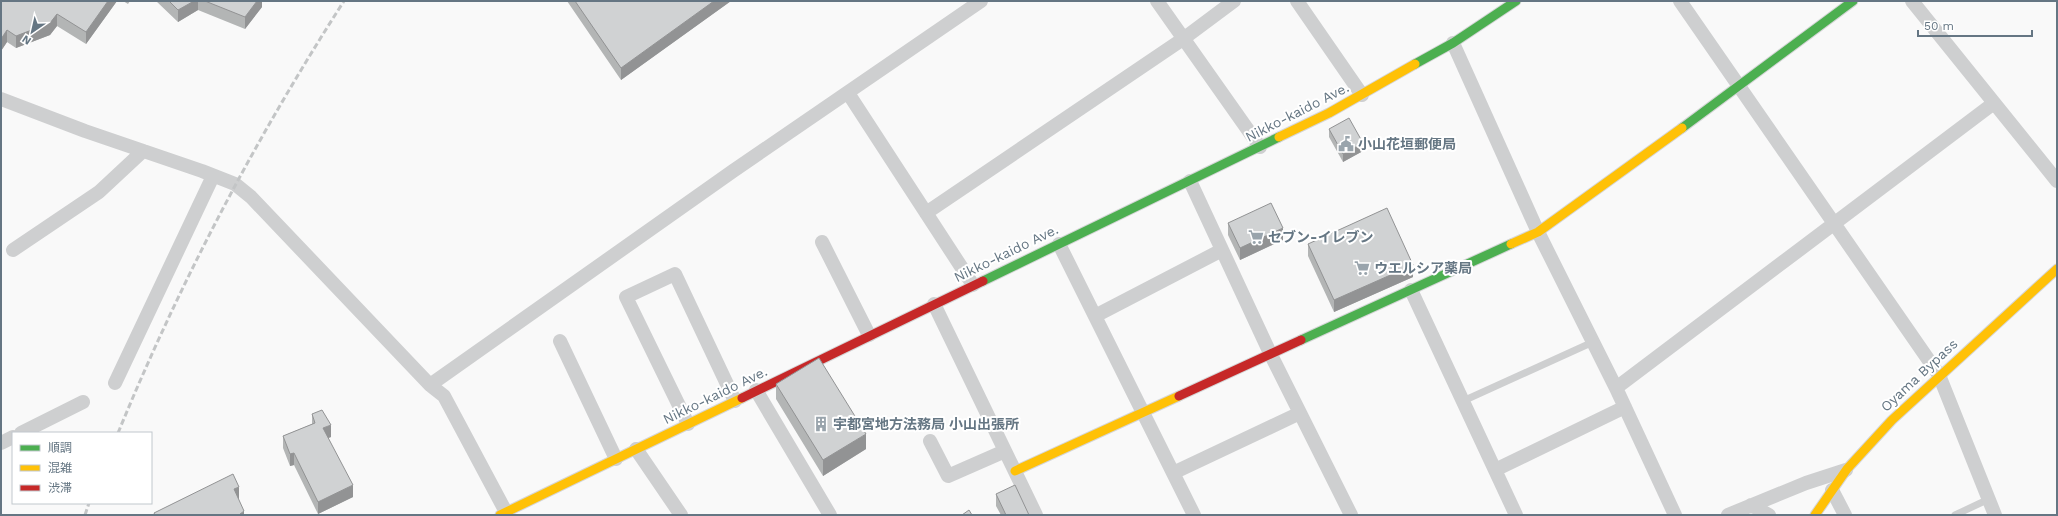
<svg xmlns="http://www.w3.org/2000/svg" width="2058" height="516" font-family="'Work Sans','Noto Sans JP',sans-serif">
  <rect width="100%" height="100%" fill="#f9f9f9"/>
  <g fill="none" stroke-linecap="round" stroke-linejoin="round">
    <defs>
      <path id="fast" d="M 1415,64 L 1453,43 L 1516,1
        M 1682,128 L 1853,1
        M 983,281 L 1279,137
        M 1301,340 L 1511,244"/>
      <path id="slow" d="M 1279,137 L 1329,113 L 1415,64
        M 1511,244 L 1538,232 L 1682,128
        M 1015,471 L 1179,396
        M 500,515 L 742,398
        M 1815,515 L 1847,469 L 1892,420 L 2057,269"/>
      <path id="jam" d="M 1179,396 L 1301,340
        M 742,398 L 983,281"/>
    </defs>
    <use href="#fast" stroke="#d5d6d7" stroke-width="11"/>
    <use href="#slow" stroke="#d5d6d7" stroke-width="11"/>
    <use href="#jam" stroke="#d5d6d7" stroke-width="11"/>
    <path stroke="#cecfd0" stroke-width="7" d="M 1463,401 L 1593,342
      M 1955,515 L 1989,499"/>
    <path stroke="#cecfd0" stroke-width="14" d="M 1157,1 L 1260,147
      M 1297,1 L 1362,95
      M 1680,1 L 1939,375 L 1995,515
      M 1912,1 L 2057,181
      M 1453,43 L 1538,232 L 1616,388 L 1675,515
      M 848,93 L 973,285
      M 1,99 L 85,131 L 202,171 L 235,184 L 251,197 L 430,385 L 444,396 L 506,512
      M 1190,181 L 1270,353 L 1351,515
      M 926,213 L 1183,39 L 1234,1
      M 822,242 L 869,335
      M 1059,244 L 1194,515
      M 13,250 L 99,192 L 143,151
      M 1411,290 L 1516,515
      M 934,304 L 1036,515
      M 1095,316 L 1222,250
      M 560,341 L 616,459
      M 115,383 L 213,176
      M 430,385 L 733,171 L 981,1
      M 1616,388 L 1994,103
      M 756,390 L 830,515
      M 688,424 L 626,297 L 675,274 L 735,401
      M 21,433 L 83,402
      M 930,441 L 948,476 L 1005,451
      M 1,443 L 13,437
      M 636,449 L 681,515
      M 1495,470 L 1625,407
      M 1173,473 L 1300,413
      M 1832,490 L 1845,515
      M 1751,505 L 1769,515
      M 1728,515 L 1806,483 L 1846,470"/>
    <use href="#fast" stroke="#4caf50" stroke-width="9"/>
    <use href="#slow" stroke="#ffc107" stroke-width="9"/>
    <use href="#jam" stroke="#c62828" stroke-width="9"/>
    <path stroke="#c3c5c6" stroke-width="3" stroke-dasharray="6 3" stroke-linecap="butt" d="M 118,433 C 180,282 256,138 344,1
      M 85,515 L 89,503"/>
  </g>
  <path fill="#b3b5b5" d="M 1,1 L 117,1 L 86,44 L 57,26 L 50,35 L 16,48 L 7,42 L 1,51 Z
    M 123,1 L 130,1 L 128,4 Z
    M 156,1 L 262,1 L 262,7 L 245,29 L 198,10 L 178,22 Z
    M 567,1 L 731,1 L 621,80 Z
    M 1329,129 L 1363,151 L 1343,162 L 1329,137 Z
    M 1228,223 L 1283,240 L 1240,260 L 1228,235 Z
    M 1308,244 L 1413,277 L 1334,312 L 1308,256 Z
    M 776,384 L 866,449 L 823,476 L 776,399 Z
    M 312,414 L 331,437 L 328,438 L 353,497 L 318,514 L 294,465 L 290,466 L 283,448 L 283,436 L 312,424 Z
    M 996,494 L 1029,515 L 1001,515 L 996,506 Z"/>
  <path fill="#929394" d="M 108,1 L 117,1 L 86,44 L 86,32 Z
    M 194,1 L 198,1 L 198,10 L 178,22 L 178,10 Z
    M 257,1 L 262,1 L 262,7 L 245,29 L 245,17 Z
    M 714,1 L 731,1 L 621,80 L 621,68 Z
    M 57,14 L 57,26 L 50,35 L 16,48 L 16,36 Z
    M 7,30 L 7,42 L 1,51 L 1,39 Z
    M 1363,143 L 1363,151 L 1343,162 L 1343,154 Z
    M 1283,228 L 1283,240 L 1240,260 L 1240,248 Z
    M 1413,265 L 1413,277 L 1334,312 L 1334,300 Z
    M 331,425 L 331,437 L 323,440 L 323,428 Z
    M 866,434 L 866,449 L 823,476 L 823,460 Z
    M 294,453 L 294,465 L 290,466 L 290,454 Z
    M 353,485 L 353,497 L 318,514 L 318,502 Z
    M 239,487 L 239,499 L 234,501 L 234,489 Z
    M 244,511 L 244,515 L 240,515 L 240,514 Z"/>
  <path fill="#d0d2d3" stroke="#929394" d="M 1,1 L 108,1 L 86,32 L 57,14 L 50,23 L 16,36 L 7,30 L 1,39 Z
    M 169,1 L 194,1 L 178,10 Z
    M 205,1 L 257,1 L 245,17 Z
    M 575,1 L 714,1 L 621,68 Z
    M 1349,118 L 1363,143 L 1343,154 L 1329,129 Z
    M 1271,203 L 1283,228 L 1240,248 L 1228,223 Z
    M 1387,208 L 1413,265 L 1334,300 L 1308,244 Z
    M 819,358 L 866,434 L 823,460 L 776,384 Z
    M 322,410 L 331,425 L 323,428 L 353,485 L 318,502 L 294,453 L 290,454 L 283,436 L 315,423 L 312,414 Z
    M 233,474 L 239,487 L 234,489 L 244,511 L 240,514 L 241,515 L 155,515 L 154,513 Z
    M 1015,485 L 1029,515 L 1006,515 L 996,494 Z
    M 969,510 L 972,515 L 962,515 Z"/>
  <defs>
    <symbol id="civic-bare" viewBox="-9 -9 18 18"><path d="M-.6-6.5H3V-4.5H.6V-3L4-1V1h2V6H-6V1h2V-1L-.6-3ZM-1.2 2.5V6h2.4V2.5Z" fill="#99a4ac" stroke="#fff" stroke-width="2.5" paint-order="stroke"/></symbol>
    <symbol id="supermarket-bare" viewBox="-9 -9 18 18"><path d="M-6-5.5h2.5l.6 2H6L4.5 2H-2.5L-4.4-4H-6ZM-1.5 3.2a1.3 1.3 0 1 0 .1 0ZM3 3.2a1.3 1.3 0 1 0 .1 0Z" fill="#99a4ac" stroke="#fff" stroke-width="2.5" paint-order="stroke"/></symbol>
    <symbol id="building-bare" viewBox="-9 -9 18 18"><path d="M-4-6H4V6H1V3H-1V6H-4ZM-2.5-4.3h1.7v1.8h-1.7ZM.8-4.3h1.7v1.8H.8ZM-2.5-1h1.7V.8h-1.7ZM.8-1h1.7V.8H.8Z" fill="#99a4ac" stroke="#fff" stroke-width="2.5" paint-order="stroke"/></symbol>
  </defs>
  <g fill-rule="evenodd">
    <use href="#civic-bare" x="1335" y="133" width="22" height="22"/>
    <use href="#supermarket-bare" x="1245" y="226" width="22" height="22"/>
    <use href="#supermarket-bare" x="1351" y="257" width="22" height="22"/>
    <use href="#building-bare" x="810" y="413" width="22" height="22"/>
  </g>
  <g text-anchor="middle" dominant-baseline="central" stroke-width="4" stroke-linejoin="round" paint-order="stroke">
    <g font-size="14" fill="#657683" stroke="#fff">
      <text transform="translate(1297 112) rotate(-27)">Nikko-kaido Ave.</text>
      <text transform="translate(1006 253) rotate(-26)">Nikko-kaido Ave.</text>
      <text transform="translate(1919 375) rotate(-43)">Oyama Bypass</text>
      <text transform="translate(715 395) rotate(-26)">Nikko-kaido Ave.</text>
    </g>
    <g font-size="14" font-weight="bold" fill="#657683" stroke="#fff" text-anchor="start">
      <text x="1358" y="144">小山花垣郵便局</text>
      <text x="1268" y="237">セブン-イレブン</text>
      <text x="1374" y="268">ウエルシア薬局</text>
      <text x="833" y="424">宇都宮地方法務局 小山出張所</text>
    </g>
  </g>
  <rect width="2058" height="516" fill="none" stroke="#657683" stroke-width="4"/>
  <rect x="12" y="432" width="140" height="72" fill="#ffffff" stroke="#c1c8cd"/>
  <rect x="20" y="445" width="20" height="6" fill="#4caf50" stroke="#c1c8cd"/>
  <text x="48" y="452" font-size="12" fill="#657683">順調</text>
  <rect x="20" y="465" width="20" height="6" fill="#ffc107" stroke="#c1c8cd"/>
  <text x="48" y="472" font-size="12" fill="#657683">混雑</text>
  <rect x="20" y="485" width="20" height="6" fill="#c62828" stroke="#c1c8cd"/>
  <text x="48" y="492" font-size="12" fill="#657683">渋滞</text>
  <g transform="translate(32 32) rotate(214)" stroke="#ffffff" stroke-width="3" paint-order="stroke">
  <path d="M0-3L7 15L0 10L-7 15Z" fill="#657683"/>
  <text y="-6" font-size="11" font-weight="bold" text-anchor="middle" fill="#657683">N</text>
  </g>
  <path d="M1918 30v6h114v-6" fill="none" stroke="#657683" stroke-width="2"/>
  <text x="1924" y="30" font-size="12" fill="#657683" stroke="#ffffff" stroke-width="3" paint-order="stroke">50 m</text>
</svg>
